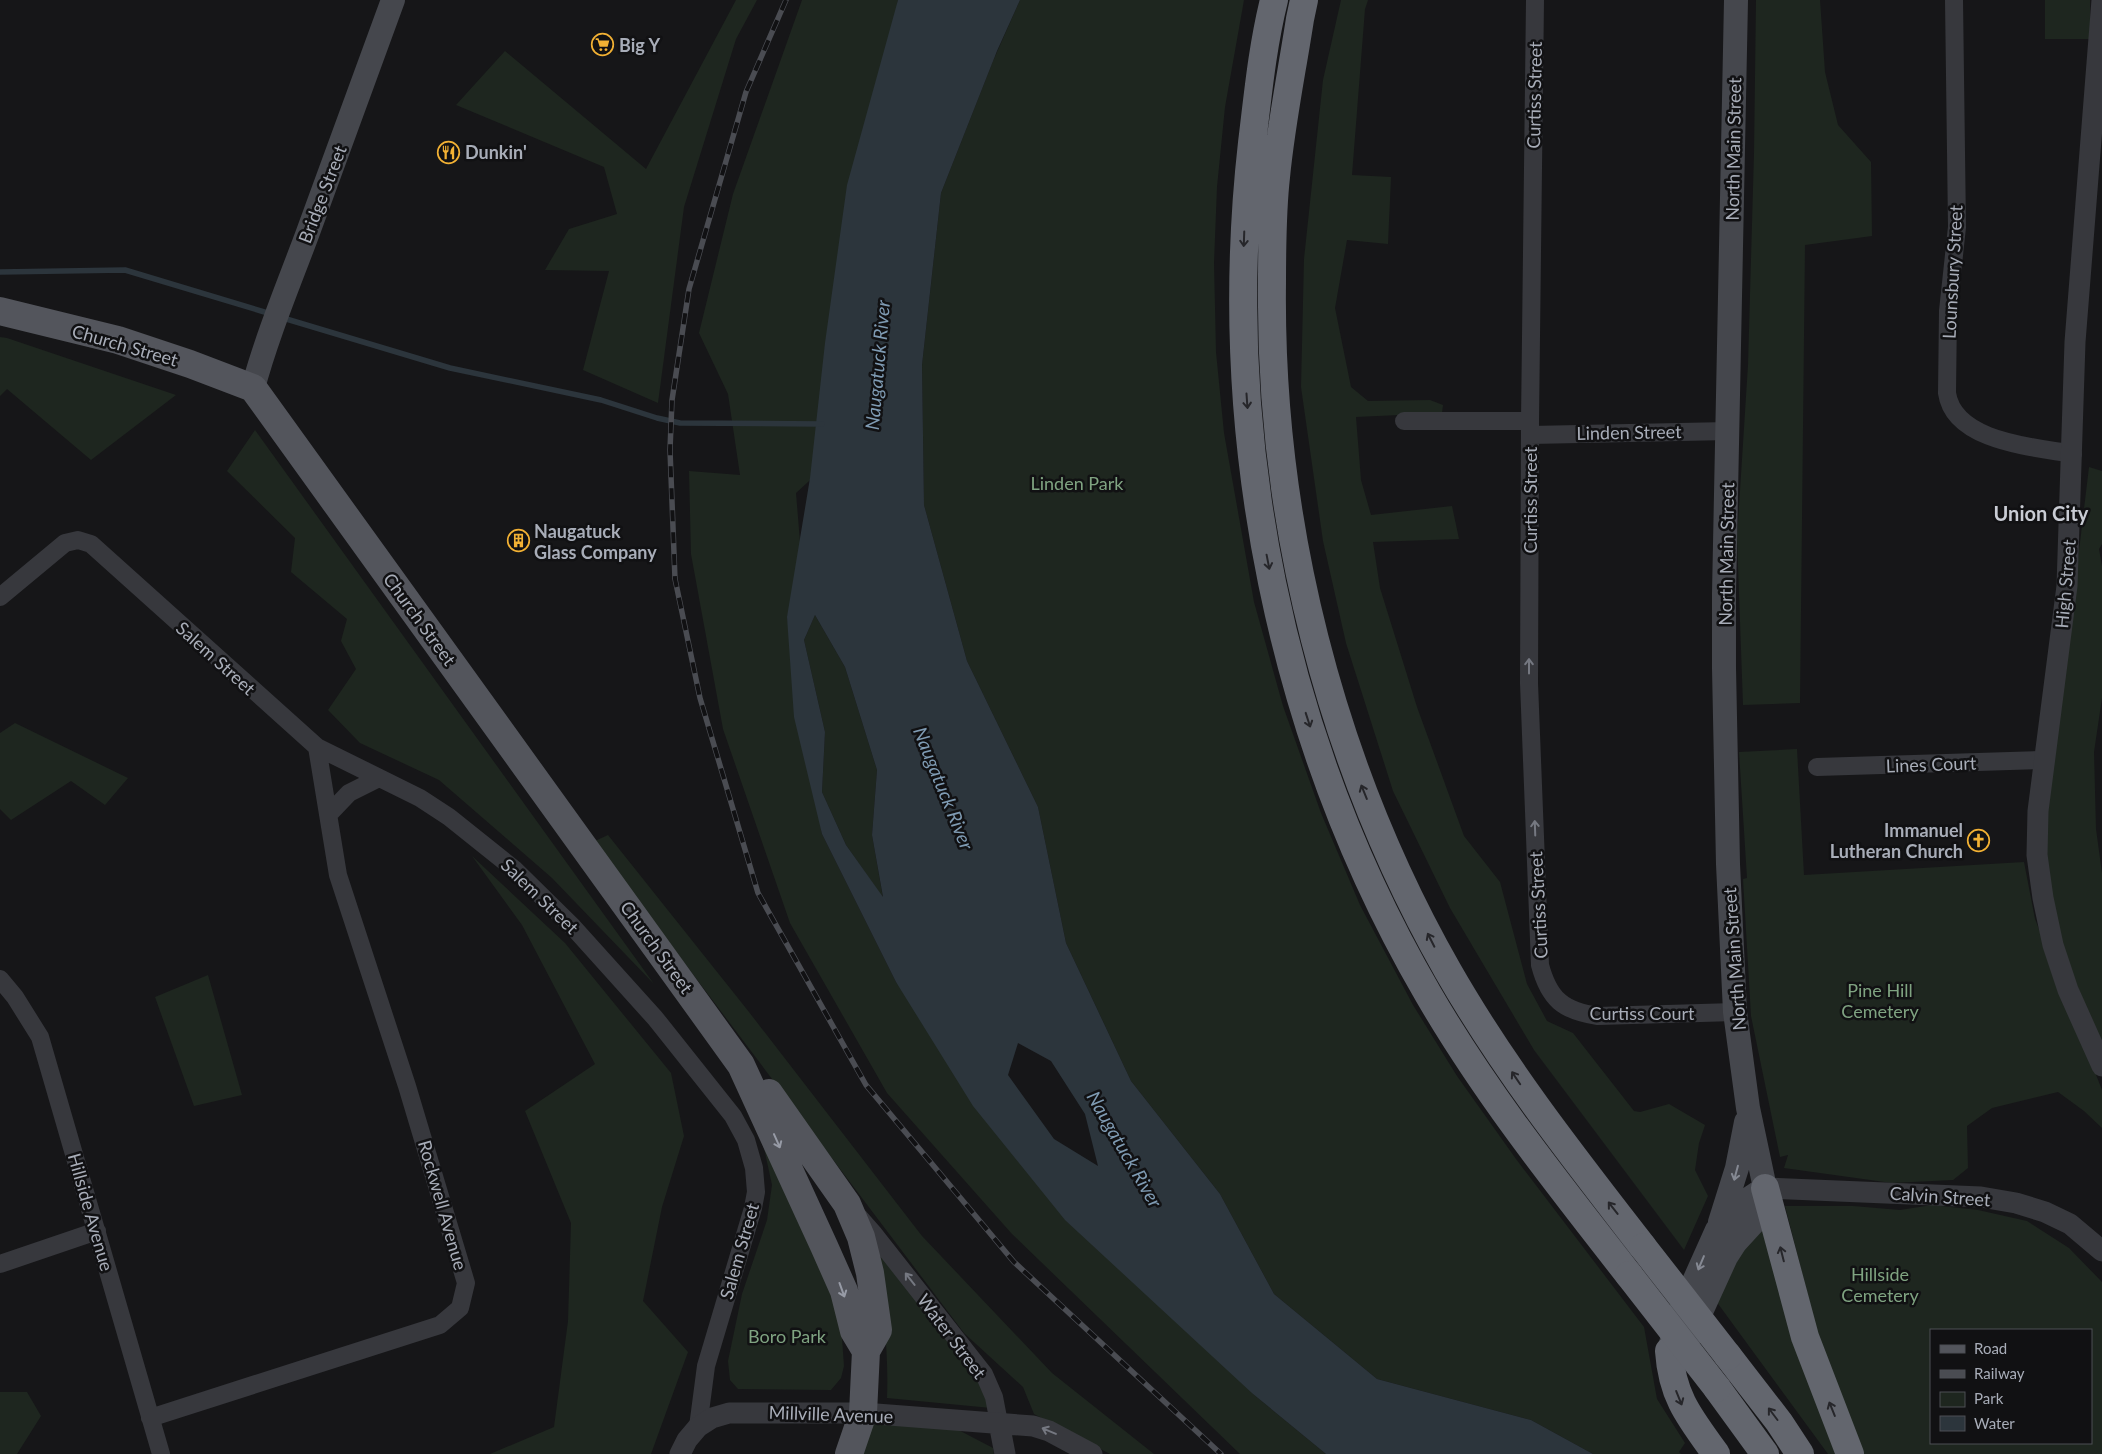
<svg xmlns="http://www.w3.org/2000/svg" width="2102" height="1454" font-family="Lato,sans-serif">
  <rect width="100%" height="100%" fill="#161618"/>
  <path fill="#1e261f" fill-rule="evenodd" d="M 736,0 L 757,0 L 736,39 L 684,207 L 658,403 L 583,370 L 609,271 L 545,270 L 569,229 L 617,214 L 604,167 L 456,105 L 505,51 L 646,169 Z
    M 802,0 L 898,0 L 832,460 L 796,493 L 803,578 L 787,617 L 822,834 L 896,982 L 1253,1394 L 1326,1454 L 1240,1454 L 1012,1234 L 887,1093 L 790,923 L 723,729 L 691,554 L 689,471 L 740,475 L 728,394 L 699,333 L 733,194 Z
    M 1020,0 L 1244,0 L 1225,107 L 1217,187 L 1214,263 L 1216,352 L 1224,433 L 1254,602 L 1283,706 L 1321,813 L 1360,905 L 1413,1005 L 1457,1076 L 1516,1159 L 1644,1327 L 1657,1399 L 1685,1443 L 1679,1452 L 1681,1454 L 1593,1454 L 1531,1420 L 1377,1379 L 1274,1294 L 1220,1194 L 1131,1081 L 1066,943 L 1038,807 L 967,661 L 924,505 L 922,365 L 941,193 L 993,61 Z
    M 1341,0 L 1368,0 L 1365,9 L 1352,175 L 1391,177 L 1388,244 L 1347,240 L 1335,308 L 1351,387 L 1368,401 L 1430,400 L 1443,405 L 1442,413 L 1356,417 L 1361,480 L 1371,515 L 1452,506 L 1459,539 L 1373,542 L 1380,588 L 1417,707 L 1464,836 L 1500,882 L 1527,984 L 1547,1021 L 1573,1033 L 1634,1111 L 1640,1112 L 1669,1104 L 1705,1125 L 1699,1143 L 1695,1170 L 1708,1196 L 1684,1250 L 1534,1050 L 1450,908 L 1393,791 L 1346,643 L 1323,541 L 1301,387 L 1304,259 L 1323,80 Z
    M 1756,0 L 1820,0 L 1825,72 L 1838,125 L 1871,162 L 1872,236 L 1805,245 L 1800,703 L 1743,705 L 1737,538 L 1748,365 L 1754,153 Z
    M 2045,0 L 2090,0 L 2090,39 L 2045,39 Z
    M 0,337 L 7,338 L 176,395 L 91,460 L 7,389 L 0,396 Z
    M 255,430 L 654,984 L 552,878 L 439,780 L 360,743 L 328,710 L 356,669 L 341,641 L 347,619 L 291,572 L 295,538 L 227,471 Z
    M 2089,467 L 2102,471 L 2102,544 L 2099,549 L 2102,566 L 2102,698 L 2094,752 L 2096,829 L 2102,873 L 2102,1045 L 2056,935 L 2043,852 Z
    M 815,615 L 845,667 L 877,770 L 872,835 L 883,898 L 846,845 L 822,792 L 825,732 L 804,640 Z
    M 15,723 L 128,778 L 105,805 L 71,781 L 11,820 L 0,809 L 0,733 Z
    M 1797,749 L 1804,875 L 2024,862 L 2035,919 L 2102,1090 L 2102,1128 L 2084,1111 L 2058,1092 L 1992,1108 L 1967,1126 L 1968,1168 L 1953,1180 L 1892,1183 L 1784,1168 L 1788,1155 L 1780,1157 L 1751,1016 L 1743,879 L 1747,878 L 1739,752 Z
    M 608,835 L 749,1012 L 922,1236 L 1052,1373 L 1154,1454 L 1110,1454 L 1034,1414 L 1023,1387 L 964,1333 L 593,842 Z
    M 472,856 L 565,943 L 671,1073 L 684,1136 L 662,1207 L 643,1301 L 688,1352 L 651,1454 L 490,1454 L 554,1427 L 568,1321 L 571,1223 L 525,1111 L 595,1064 L 522,925 Z
    M 208,975 L 242,1095 L 194,1106 L 155,997 Z
    M 761,1134 L 833,1295 L 842,1338 L 844,1366 L 841,1378 L 831,1390 L 738,1389 L 730,1380 L 728,1361 L 742,1294 L 767,1220 L 772,1185 Z
    M 1932,1205 L 1978,1210 L 2027,1221 L 2069,1248 L 2102,1282 L 2102,1454 L 1861,1454 L 1825,1363 L 1785,1206 L 1853,1206 L 1900,1210 ZM 1931,1330 L 2091,1330 L 2091,1443 L 1931,1443 Z
    M 1765,1229 L 1841,1454 L 1828,1454 L 1716,1301 C 1726,1275 1736,1237 1765,1229 Z
    M 872,1243 L 986,1389 L 991,1408 L 887,1398 C 889,1346 882,1294 872,1243 Z
    M 0,1392 L 27,1392 L 41,1416 L 17,1454 L 0,1454 Z
    M 871,1419 L 947,1424 L 993,1448 L 994,1454 L 859,1454 Z"/>
  <path fill="#2c353c" fill-rule="evenodd" d="M 898,0 L 1020,0 L 997,51 L 941,193 L 922,365 L 924,505 L 967,661 L 1038,807 L 1066,943 L 1131,1081 L 1220,1194 L 1274,1294 L 1377,1379 L 1531,1420 L 1593,1454 L 1326,1454 L 1253,1394 L 1065,1220 L 973,1106 L 896,982 L 822,834 L 794,717 L 787,617 L 810,478 L 825,343 L 847,185 ZM 815,615 L 845,667 L 877,770 L 872,835 L 883,897 L 846,845 L 822,792 L 825,732 L 804,640 ZM 1018,1043 L 1051,1061 L 1085,1114 L 1098,1166 L 1054,1139 L 1008,1075 Z"/>
  <g fill="none" stroke-linecap="round" stroke-linejoin="round">
    <path stroke="#2c353c" stroke-width="5.5" d="M 0,272 L 125,270 L 271,314
      M 283,318 L 450,368 L 601,400 L 657,418 L 680,423 L 822,424"/>
    <path stroke="#37383d" stroke-width="18" d="M 1535,0 L 1530,421 L 1529,683 L 1540,965 C 1549,999 1563,1011 1598,1016 L 1735,1012
      M 1954,0 L 1957,227 L 1948,311 L 1947,393 C 1954,442 2034,447 2073,454
      M 1404,421 L 1530,421
      M 1530,435 L 1729,431
      M 0,597 L 65,543 L 78,540 L 91,544 L 317,747 L 420,798 L 449,817 L 514,869 L 573,927 L 655,1018 L 733,1116 L 746,1140 L 754,1168 L 756,1192 L 753,1208 L 706,1366 L 698,1427
      M 1817,767 L 2044,760
      M 328,815 L 349,793 L 379,778
      M 0,979 L 15,997 L 40,1037 L 161,1454
      M 859,1217 L 874,1234 L 984,1374 L 994,1397 L 999,1423
      M 0,1264 L 97,1231
      M 150,1418 L 440,1325 L 460,1308 L 466,1283 L 407,1086 L 338,875 L 317,747"/>
    <path stroke="#37383d" stroke-width="21" d="M 2102,0 L 2075,342 L 2067,586 L 2038,811 L 2037,855 L 2043,898 L 2053,945 L 2068,990 L 2102,1066
      M 1765,1188 L 1981,1197 L 2016,1203 L 2045,1212 L 2070,1224 L 2102,1251
      M 999,1423 L 1005,1454
      M 680,1454 L 687,1440 L 698,1427 L 712,1418 L 729,1413 L 863,1413 L 1033,1426 L 1049,1431 L 1092,1454"/>
    <path stroke="#45474d" stroke-width="24" d="M 253,388 C 267,336 288,286 307,235 C 336,156 365,78 393,0
      M 1720,1222 L 1737,1168 L 1746,1122
      M 1670,1347 L 1678,1317 L 1717,1230 L 1744,1202 L 1765,1188
      M 1669,1351 L 1681,1345 L 1690,1336 L 1726,1257 L 1735,1243 L 1757,1219 L 1761,1211 L 1765,1188 L 1748,1108 L 1735,1012 L 1728,864 L 1724,668 L 1724,593 L 1736,0"/>
    <path stroke="#53555c" stroke-width="28" d="M 0,311 L 118,340 L 190,364 L 253,388 L 741,1065 L 824,1246 L 844,1291 L 854,1331 L 866,1351
      M 769,1093 L 847,1204 L 861,1237 L 870,1273 L 878,1330 L 866,1351 L 863,1413 L 849,1454"/>
    <path stroke="#63666e" stroke-width="28" d="M 1274,0 C 1262,49 1258,94 1252,143 C 1219,435 1280,740 1428,994 C 1486,1094 1558,1184 1629,1275
      M 1304,0 L 1300,19 C 1292,71 1281,124 1276,177 C 1272,212 1272,248 1272,283 C 1269,520 1330,764 1448,971 C 1504,1069 1574,1158 1643,1247
      M 1765,1188 L 1805,1337 L 1850,1454
      M 1669,1351 C 1672,1397 1690,1418 1716,1454
      M 1728,1356 L 1779,1422 L 1800,1454
      M 1717,1388 L 1765,1454"/>
    <defs>
      <path id="rail" d="M 786,0 L 746,92 L 689,289 L 672,400 L 670,450 L 675,579 L 700,698 L 758,893 L 866,1085 L 1014,1262 L 1221,1454"/>
    </defs>
    <use href="#rail" stroke="#4a4c52" stroke-width="5.5"/>
    <use href="#rail" stroke="#111113" stroke-width="4" stroke-dasharray="11" stroke-linecap="butt"/>
    <path stroke="#63666e" stroke-width="28" d="M 1643,1247 L 1728,1356
      M 1629,1275 L 1717,1388"/>
  </g>
  <defs><path id="oneway-shaft" d="M-6 0H5M1.5-3L5.5 0L1.5 3" fill="none" stroke-width="1.6" stroke-linecap="round" stroke-linejoin="round" transform="scale(1.25)"/></defs>
  <g stroke="#26262a">
    <use href="#oneway-shaft" transform="translate(1244 239) rotate(92)"/>
    <use href="#oneway-shaft" transform="translate(1247 401) rotate(86)"/>
    <use href="#oneway-shaft" transform="translate(1268 562) rotate(79)"/>
    <use href="#oneway-shaft" transform="translate(1308 720) rotate(72)"/>
    <use href="#oneway-shaft" transform="translate(1364 792) rotate(-112)"/>
    <use href="#oneway-shaft" transform="translate(1431 940) rotate(-117)"/>
    <use href="#oneway-shaft" transform="translate(1516 1078) rotate(-124)"/>
    <use href="#oneway-shaft" transform="translate(1613 1208) rotate(-128)"/>
    <use href="#oneway-shaft" transform="translate(1782 1254) rotate(-104)"/>
    <use href="#oneway-shaft" transform="translate(1679 1398) rotate(68)"/>
    <use href="#oneway-shaft" transform="translate(1832 1409) rotate(-112)"/>
    <use href="#oneway-shaft" transform="translate(1773 1414) rotate(-127)"/>
  </g>
  <g stroke="#757881">
    <use href="#oneway-shaft" transform="translate(1529 666) rotate(-90)"/>
    <use href="#oneway-shaft" transform="translate(1535 828) rotate(-92)"/>
    <use href="#oneway-shaft" transform="translate(910 1279) rotate(-128)"/>
    <use href="#oneway-shaft" transform="translate(1049 1431) rotate(-157)"/>
  </g>
  <g stroke="#979ba6">
    <use href="#oneway-shaft" transform="translate(777 1141) rotate(66)"/>
    <use href="#oneway-shaft" transform="translate(842 1290) rotate(70)"/>
  </g>
  <g stroke="#858993">
    <use href="#oneway-shaft" transform="translate(1736 1173) rotate(105)"/>
    <use href="#oneway-shaft" transform="translate(1701 1263) rotate(113)"/>
  </g>
  <defs>
    <symbol id="supermarket-ring" viewBox="-11 -11 22 22"><circle r="9.5" fill="#111113" stroke="#f2b134" stroke-width="1.5"/><path d="M-6-5.5h2.5l.6 2H6L4.5 2H-2.5L-4.4-4H-6ZM-1.5 3.2a1.3 1.3 0 1 0 .1 0ZM3 3.2a1.3 1.3 0 1 0 .1 0Z" fill="#f2b134"/></symbol>
    <symbol id="restaurant-ring" viewBox="-11 -11 22 22"><circle r="9.5" fill="#111113" stroke="#f2b134" stroke-width="1.5"/><path d="M-5-6h1v4h1v-4h1v4h1v-4h1v5L-1.5 .5V6h-2V.5L-5-1ZM5-6V6H3V1.5H1.5Q1.5-4 5-6Z" fill="#f2b134"/></symbol>
    <symbol id="building-ring" viewBox="-11 -11 22 22"><circle r="9.5" fill="#111113" stroke="#f2b134" stroke-width="1.5"/><path d="M-4-6H4V6H1V3H-1V6H-4ZM-2.5-4.3h1.7v1.8h-1.7ZM.8-4.3h1.7v1.8H.8ZM-2.5-1h1.7V.8h-1.7ZM.8-1h1.7V.8H.8Z" fill="#f2b134"/></symbol>
    <symbol id="church-ring" viewBox="-11 -11 22 22"><circle r="9.5" fill="#111113" stroke="#f2b134" stroke-width="1.5"/><path d="M-1.2-6h2.4v3.5h3.3v2.4h-3.3V6h-2.4V-.1h-3.3v-2.4h3.3Z" fill="#f2b134"/></symbol>
  </defs>
  <g fill-rule="evenodd">
    <use href="#supermarket-ring" x="590" y="32" width="25" height="25"/>
    <use href="#restaurant-ring" x="436" y="140" width="25" height="25"/>
    <use href="#building-ring" x="506" y="528" width="25" height="25"/>
    <use href="#church-ring" x="1966" y="828" width="25" height="25"/>
  </g>
  <g text-anchor="middle" dominant-baseline="central" stroke-width="5" stroke-linejoin="round" paint-order="stroke">
    <g font-size="18" font-weight="bold" fill="#a8adb8" stroke="#111113" text-anchor="start">
      <text x="619" y="45">Big Y</text>
      <text x="465" y="152">Dunkin'</text>
      <text x="534" y="531">Naugatuck<tspan x="534" dy="21">Glass Company</tspan></text>
      <text x="1963" y="830" text-anchor="end">Immanuel<tspan x="1963" dy="21">Lutheran Church</tspan></text>
    </g>
    <g font-size="18" fill="#a8adb8" stroke="#111113">
      <text transform="translate(1534 95) rotate(-89)">Curtiss Street</text>
      <text transform="translate(1733 149) rotate(-89)">North Main Street</text>
      <text transform="translate(322 194) rotate(-69)">Bridge Street</text>
      <text transform="translate(1952 272) rotate(-87)">Lounsbury Street</text>
      <text transform="translate(125 345) rotate(16)">Church Street</text>
      <text transform="translate(1629 432) rotate(-1)">Linden Street</text>
      <text transform="translate(1530 500) rotate(-90)">Curtiss Street</text>
      <text transform="translate(1726 554) rotate(-89)">North Main Street</text>
      <text transform="translate(2065 584) rotate(-85)">High Street</text>
      <text transform="translate(420 619) rotate(54)">Church Street</text>
      <text transform="translate(216 658) rotate(42)">Salem Street</text>
      <text transform="translate(1931 764) rotate(-2)">Lines Court</text>
      <text transform="translate(540 896) rotate(44)">Salem Street</text>
      <text transform="translate(1538 905) rotate(-93)">Curtiss Street</text>
      <text transform="translate(657 947) rotate(54)">Church Street</text>
      <text transform="translate(1734 959) rotate(-94)">North Main Street</text>
      <text x="1642" y="1013">Curtiss Court</text>
      <text transform="translate(1940 1196) rotate(4)">Calvin Street</text>
      <text transform="translate(443 1205) rotate(74)">Rockwell Avenue</text>
      <text transform="translate(91 1212) rotate(74)">Hillside Avenue</text>
      <text transform="translate(739 1251) rotate(-74)">Salem Street</text>
      <text transform="translate(952 1336) rotate(53)">Water Street</text>
      <text transform="translate(831 1414) rotate(2)">Millville Avenue</text>
    </g>
    <g font-size="18" fill="#7fa381" stroke="#111113">
      <text x="1077" y="483">Linden Park</text>
      <text x="1880" y="990">Pine Hill<tspan x="1880" dy="21">Cemetery</tspan></text>
      <text x="1880" y="1274">Hillside<tspan x="1880" dy="21">Cemetery</tspan></text>
      <text x="787" y="1336">Boro Park</text>
    </g>
    <g font-size="19" font-style="italic" fill="#7f9bb3" stroke="#111113">
      <text transform="translate(877 365) rotate(-85)">Naugatuck River</text>
      <text transform="translate(944 788) rotate(68)">Naugatuck River</text>
      <text transform="translate(1125 1149) rotate(60)">Naugatuck River</text>
    </g>
    <g font-size="20" font-weight="bold" fill="#c9ccd4" stroke="#111113">
      <text x="2041" y="513">Union City</text>
    </g>
  </g>
  <rect x="1930" y="1329" width="162" height="115" fill="#111113" stroke="#4d4f55"/>
  <rect x="1940" y="1345" width="25" height="8" fill="#53555c" stroke="#4d4f55"/>
  <text x="1974" y="1354" font-size="15" fill="#a8adb8">Road</text>
  <rect x="1940" y="1370" width="25" height="8" fill="#4a4c52" stroke="#4d4f55"/>
  <text x="1974" y="1379" font-size="15" fill="#a8adb8">Railway</text>
  <rect x="1940" y="1392" width="25" height="15" fill="#1e261f" stroke="#4d4f55"/>
  <text x="1974" y="1404" font-size="15" fill="#a8adb8">Park</text>
  <rect x="1940" y="1416" width="25" height="15" fill="#2c353c" stroke="#4d4f55"/>
  <text x="1974" y="1429" font-size="15" fill="#a8adb8">Water</text>
</svg>
